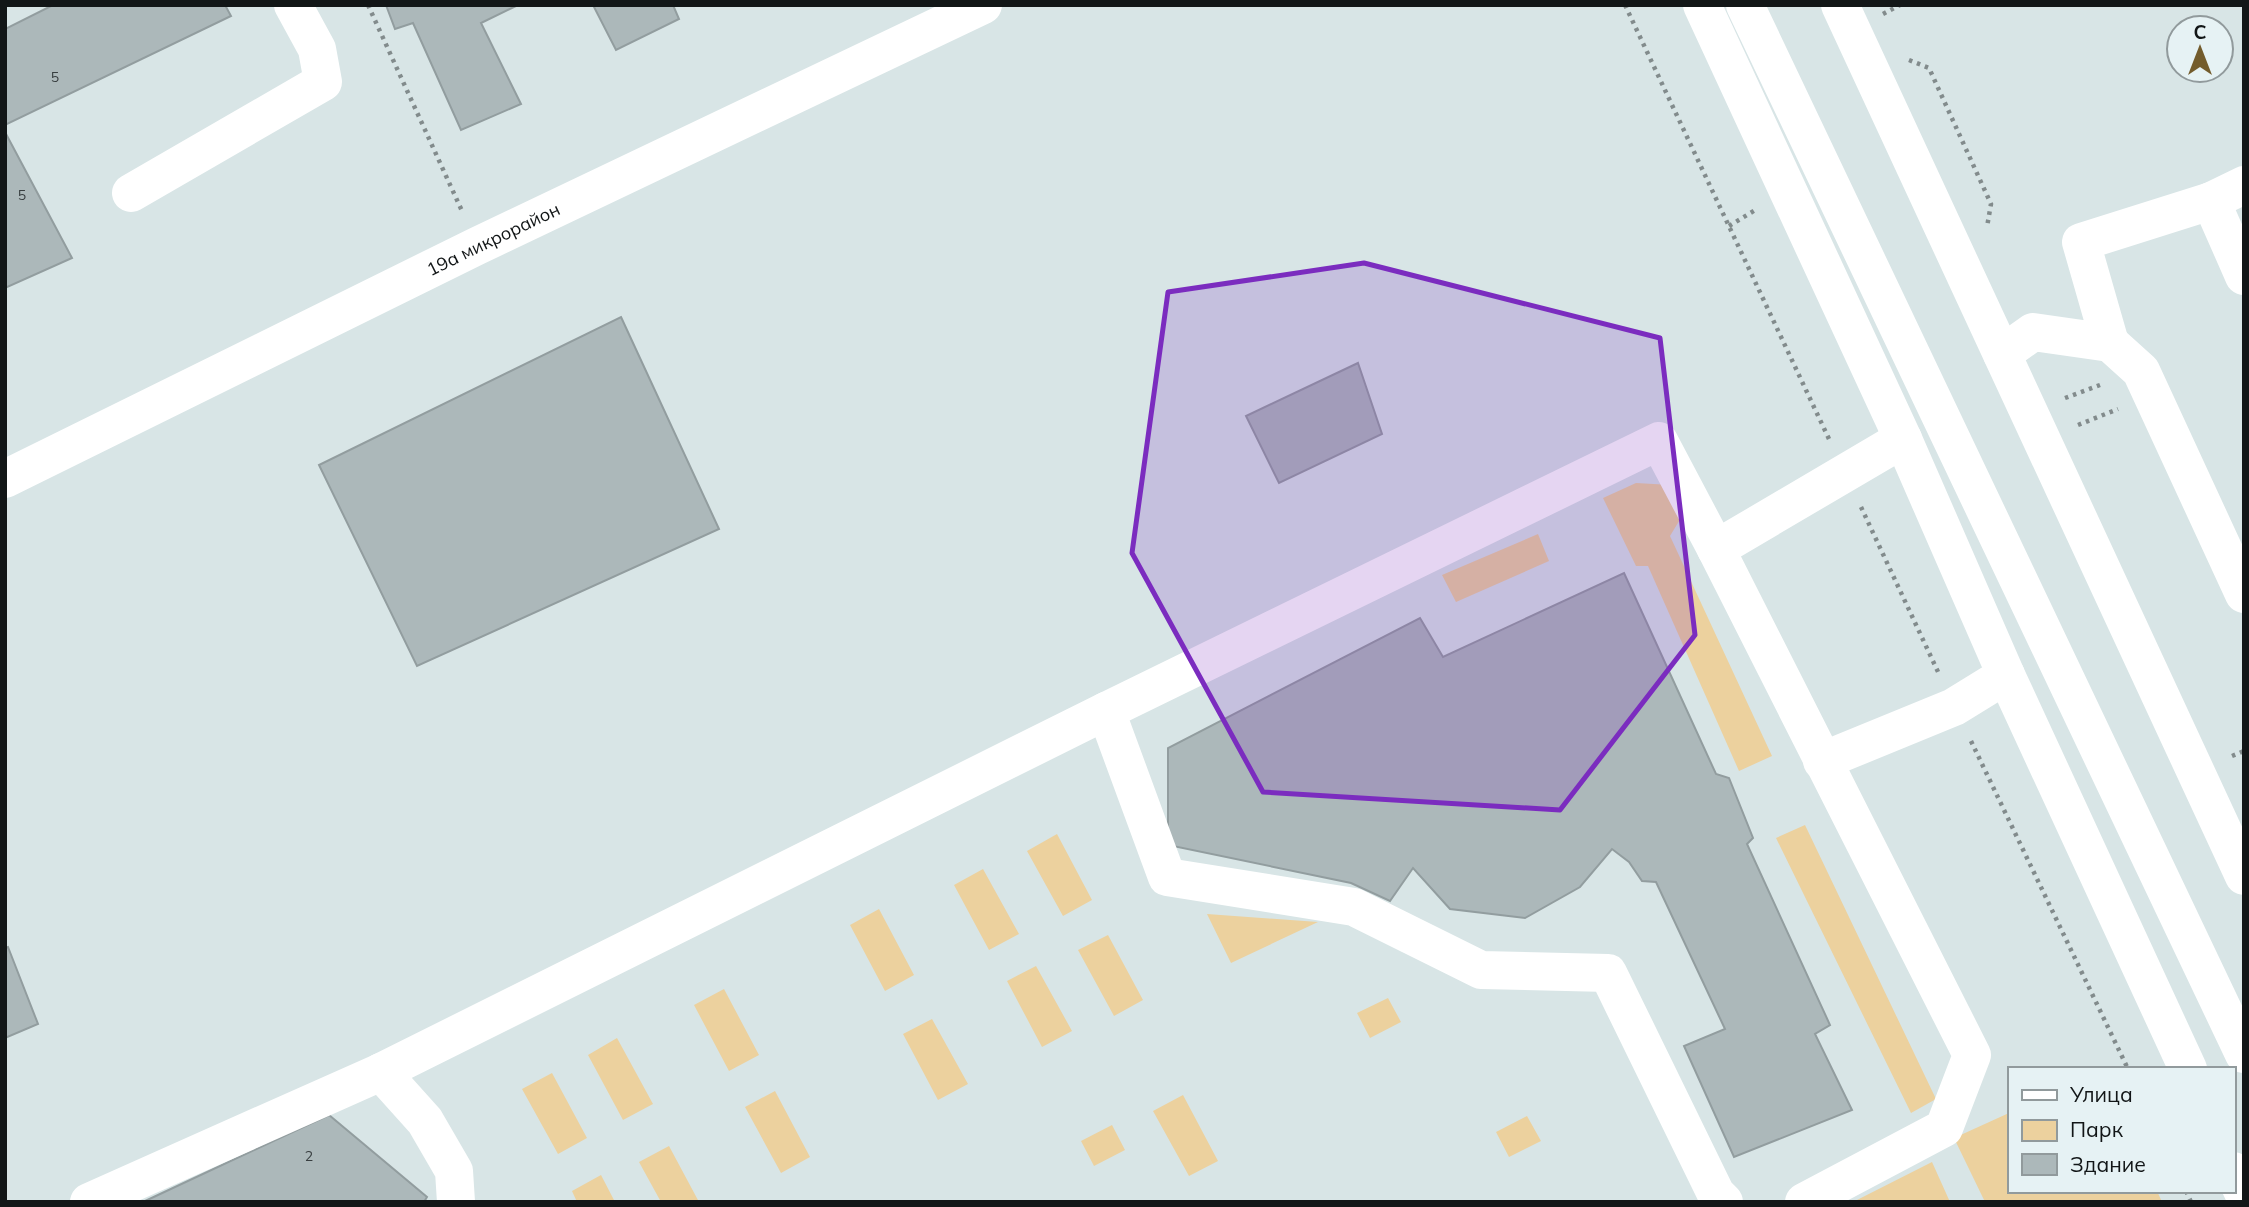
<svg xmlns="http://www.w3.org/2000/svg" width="2249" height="1207" font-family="Mulish,sans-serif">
  <rect width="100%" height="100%" fill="#d8e5e6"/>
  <path fill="#ecd19e" d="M 1636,483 L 1671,485 L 1684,513 L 1670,536 L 1772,756 L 1739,771 L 1648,566 L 1636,566 L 1603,498 Z
    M 1538,534 L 1549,561 L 1456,602 L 1442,575 Z
    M 1805,825 L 1936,1099 L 1911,1113 L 1776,838 Z
    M 1057,834 L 1092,900 L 1063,916 L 1027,851 Z
    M 983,869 L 1019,934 L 989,950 L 954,885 Z
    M 879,909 L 914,975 L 885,991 L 850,925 Z
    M 1207,914 L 1318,922 L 1231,963 Z
    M 1108,935 L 1143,1000 L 1114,1016 L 1078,950 Z
    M 1036,966 L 1072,1031 L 1042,1047 L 1007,981 Z
    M 724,989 L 759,1055 L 729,1071 L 694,1005 Z
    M 1388,998 L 1401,1022 L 1370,1038 L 1357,1013 Z
    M 932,1019 L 968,1084 L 938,1100 L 903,1034 Z
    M 617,1038 L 653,1104 L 623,1120 L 588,1055 Z
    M 552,1073 L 587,1138 L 558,1154 L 522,1089 Z
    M 775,1091 L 810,1157 L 781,1173 L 745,1107 Z
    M 1183,1095 L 1218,1161 L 1189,1176 L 1153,1111 Z
    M 2009,1113 L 2009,1191 L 2157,1191 L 2162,1202 L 1985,1202 L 1954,1138 Z
    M 1527,1116 L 1541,1141 L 1509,1157 L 1496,1132 Z
    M 1112,1125 L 1125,1150 L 1094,1166 L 1081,1141 Z
    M 669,1146 L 699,1202 L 661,1202 L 639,1162 Z
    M 1932,1162 L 1950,1202 L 1853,1202 Z
    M 601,1175 L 615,1202 L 577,1202 L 572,1191 Z"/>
  <path fill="#acb8ba" stroke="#929d9f" stroke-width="2" d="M 53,5 L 225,5 L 231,16 L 5,125 L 5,29 Z
    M 386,5 L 518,5 L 481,23 L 521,104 L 461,130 L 413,23 L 395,29 Z
    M 593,5 L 673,5 L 679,19 L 616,50 Z
    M 5,132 L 72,258 L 5,288 Z
    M 621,317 L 719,529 L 417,666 L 319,465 Z
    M 1358,363 L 1382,434 L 1279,483 L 1246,416 Z
    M 1624,573 L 1716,774 L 1729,778 L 1753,838 L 1747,844 L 1830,1025 L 1815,1034 L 1852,1110 L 1734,1157 L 1684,1046 L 1725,1029 L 1656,882 L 1642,881 L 1629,862 L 1612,849 L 1580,887 L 1525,918 L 1450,909 L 1413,868 L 1390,901 L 1351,883 L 1168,845 L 1168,748 L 1420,618 L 1443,657 Z
    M 8,947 L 38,1024 L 5,1038 L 5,948 Z
    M 329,1115 L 427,1197 L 424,1202 L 143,1202 Z"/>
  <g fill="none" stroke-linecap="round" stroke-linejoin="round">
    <path stroke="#828b8c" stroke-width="4.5" stroke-dasharray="3.5 5" stroke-linecap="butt" d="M 368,5 L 462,211
      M 1625,5 L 1829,439
      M 1883,14 L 1900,5
      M 1909,60 L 1929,68 L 1991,204 L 1987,227
      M 1729,226 L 1757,209
      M 2065,398 L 2100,385
      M 2078,425 L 2118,409
      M 1861,507 L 1939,674
      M 1971,741 L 2128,1069
      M 2232,756 L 2244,751
      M 2186,1191 L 2191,1202"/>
    <g stroke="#fff" stroke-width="38">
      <path d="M 1702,5 L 1903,439 L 2006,675 L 2188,1069"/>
      <path d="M 1745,5 L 2244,1054"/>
      <path d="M 1840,5 L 2244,876"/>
      <path d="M 131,193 L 323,82 L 317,49 L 293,5"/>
      <path d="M 2211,201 L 2244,276"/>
      <path d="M 2110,343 L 2141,371 L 2244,594"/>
      <path d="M 2002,354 L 2033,332 L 2110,343 L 2081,242 L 2211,201 L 2244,185"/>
      <path id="s1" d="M 5,479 L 477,246 L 983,5"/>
      <path d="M 1716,549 L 1903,439"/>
      <path d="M 1822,761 L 1954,707 L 2006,675"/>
      <path d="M 381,1072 L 425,1121 L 454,1171 L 456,1202"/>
      <path d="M 2233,1171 L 2244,1194"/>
      <path d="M 89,1202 L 381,1072 L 1106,711"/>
      <path d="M 1724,1202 L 1716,1194 L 1608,973 L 1481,970 L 1354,907 L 1167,877 L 1106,711 L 1659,441 L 1716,549 L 1972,1055 L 1944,1128 L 1804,1202"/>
    </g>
  </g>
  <path fill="#7b2cbf" fill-opacity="0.2" stroke="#7b2cbf" stroke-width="5" stroke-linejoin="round" d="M 1364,263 L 1660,338 L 1695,635 L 1560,810 L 1263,792 L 1132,553 L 1168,292 Z"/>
  <g text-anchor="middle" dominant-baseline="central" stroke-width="7" stroke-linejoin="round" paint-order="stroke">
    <g font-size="14" fill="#383e40">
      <text x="55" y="77">5</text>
      <text x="22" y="195">5</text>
      <text x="309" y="1156">2</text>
    </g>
    <g font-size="18" fill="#121617" stroke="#e6f2f4">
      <text stroke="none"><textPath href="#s1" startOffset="544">19а микрорайон</textPath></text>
    </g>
  </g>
  <rect width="2249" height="1207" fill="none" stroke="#121617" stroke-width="14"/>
  <rect x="2008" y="1067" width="228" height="126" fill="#e6f2f4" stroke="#919a9c" stroke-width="2"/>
  <rect x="2022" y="1090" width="35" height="10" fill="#ffffff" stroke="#919a9c" stroke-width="2"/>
  <text x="2070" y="1102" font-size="21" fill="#121617">Улица</text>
  <rect x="2022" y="1120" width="35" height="21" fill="#ecd19e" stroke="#919a9c" stroke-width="2"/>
  <text x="2070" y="1137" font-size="21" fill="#121617">Парк</text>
  <rect x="2022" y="1154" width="35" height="21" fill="#acb8ba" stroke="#919a9c" stroke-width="2"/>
  <text x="2070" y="1172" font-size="21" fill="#121617">Здание</text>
  <g transform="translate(2200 49)"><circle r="33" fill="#e6f2f4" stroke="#919a9c" stroke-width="2"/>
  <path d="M0-5L12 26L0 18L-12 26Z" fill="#735c2c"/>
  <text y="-10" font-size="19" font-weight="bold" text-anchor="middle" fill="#121617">С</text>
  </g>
</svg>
